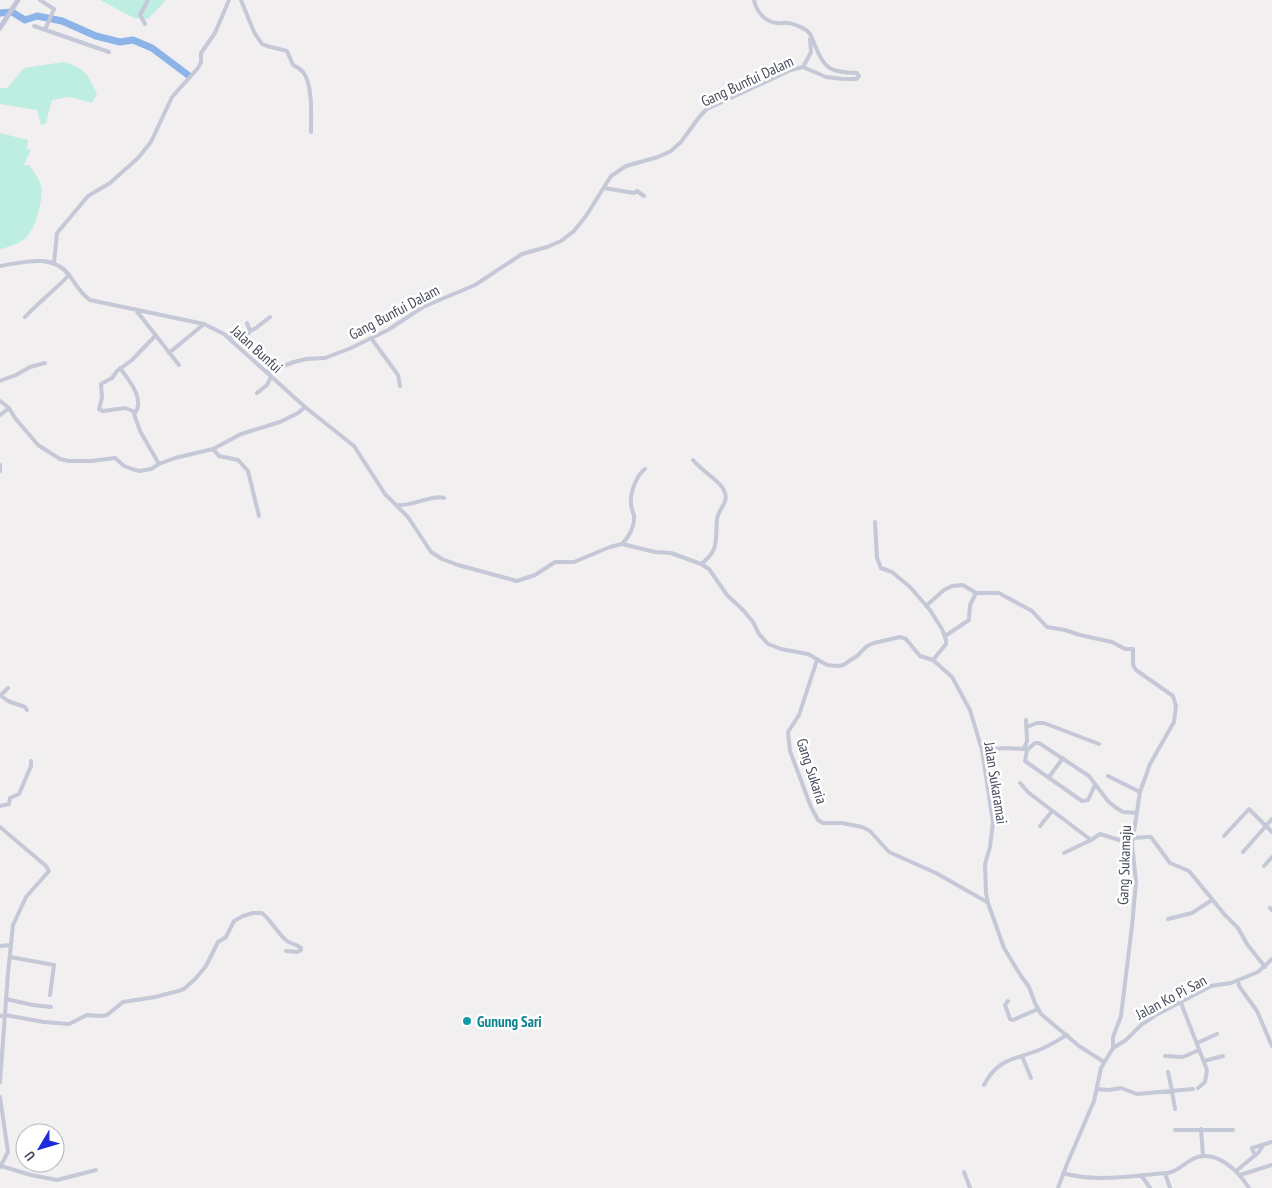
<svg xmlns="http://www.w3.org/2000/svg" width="1272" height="1188" font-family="'PT Sans Narrow',sans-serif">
  <rect width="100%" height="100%" fill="#f1efef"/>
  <path fill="#beeee2" d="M 100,0 L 166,0 L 148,19 L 134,18 Z
    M 64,62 C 87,70 87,73 97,94 L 92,103 L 70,97 L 52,100 L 46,123 L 41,125 L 37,110 L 0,104 L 0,88 L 7,88 L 24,68 Z
    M 0,133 L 28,140 L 27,149 L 31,150 L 24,165 L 29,165 C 33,171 40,179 41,186 C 44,199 35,229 26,238 C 20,243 7,248 0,249 Z"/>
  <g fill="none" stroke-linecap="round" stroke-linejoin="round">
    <path stroke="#8cb4e9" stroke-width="7" d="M 0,13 L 12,12 L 25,20 L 37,16 L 62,21 L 96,36 L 120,42 L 133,40 L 152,48 L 188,75"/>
    <path stroke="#c5c8d6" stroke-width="4" d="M 40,0 L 54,9 L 45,30
      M 241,0 L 254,32 L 262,44 L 267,46 L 287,51 L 293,65 C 297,67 300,68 303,72 C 313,84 311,117 311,132
      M 754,0 C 756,11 765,22 777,23 C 781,24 785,22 788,23 C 795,24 801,27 806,30 C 811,33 812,38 814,43 C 824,69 829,72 857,73 L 859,76 L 856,79 L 846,79
      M 145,24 L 140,15 L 148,0
      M 34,26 L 109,52
      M 803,67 L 811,52 L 810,39
      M 604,188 L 634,193 L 637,191 L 644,196
      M 54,263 L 57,233 L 88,196 L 110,183 L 138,158 L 151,142 L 172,97 L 198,68 L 201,62 L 201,53 L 215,33 L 229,0
      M 0,266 C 24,262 53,253 70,276 C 76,285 81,294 90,300 L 204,324 L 224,334 L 305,407 L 354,446 L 385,494 L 408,517 L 431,552 L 442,559 L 458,565 L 517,581 L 535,575 L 555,562 L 574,562 L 610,547 L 622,544 L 655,552 L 671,553 L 701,564 L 709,569 L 727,595 L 743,610 L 753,622 L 759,634 L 768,644 L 781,649 L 808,654 L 827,665 L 838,666 L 843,665 L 857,656 L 867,646 L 874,643 L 900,637 L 906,639 L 920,656 L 933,660 L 952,677 L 970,710 L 982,750 L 993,822 L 990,847 L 985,864 L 986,893 L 988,903 L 1004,948 L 1021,976 L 1029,987 L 1035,1003 L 1041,1014 L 1079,1046 L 1104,1062
      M 135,309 L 179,365
      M 25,317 C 39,302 55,290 69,275
      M 250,331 L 256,328 L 270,317
      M 156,335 L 132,360 L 117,371 L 112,378 L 101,384 L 102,398 L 99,409 L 103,411 L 125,408 L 133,411 L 140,431 L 159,464
      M 229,338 L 249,333 L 250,331 L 247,323
      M 371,338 L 398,375 L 400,386
      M 169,353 L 204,324
      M 120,368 C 129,380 145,399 135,413
      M 267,372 L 294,362 L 306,359 L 325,358 L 351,348 L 388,330 L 423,307 L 475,285 L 522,254 L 547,247 L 561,241 L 574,231 L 586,216 L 611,176 L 626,166 L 658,157 L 671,151 L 681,142 L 700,116 L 707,109 L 791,70 L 803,67 L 826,77 L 843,79
      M 0,381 L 16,375 L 30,367 L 45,363
      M 257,393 L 267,385 L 271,377
      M 0,401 L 9,408 L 15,418 L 38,445 L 60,459 L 69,461 L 91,461 L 115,458 L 124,466 L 132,469 L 140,471 L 151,469 L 159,464 L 175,458 L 213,449 L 241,434 L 280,422 L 298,413 L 305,407
      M 0,415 L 9,408
      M 213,449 L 219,456 L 238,460 L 248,471 L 259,516
      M 693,460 C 700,469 716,479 722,487 C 732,502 719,506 717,519 C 715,540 720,550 701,564
      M 0,465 L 0,471
      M 396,505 C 411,507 434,494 444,498
      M 875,522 L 877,558 L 881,568 L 892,572 L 910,587 L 930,610 L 942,629 L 946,640 L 946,644 L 933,660
      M 622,544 C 629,537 635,526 634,516 C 633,512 631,508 631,504 C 630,493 636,476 645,469
      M 926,606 L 944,590 L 952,586 L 963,585 L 976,593 L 999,593 L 1032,611 L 1047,627 L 1065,630 L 1080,635 L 1112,642 L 1125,649 L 1133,649 L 1133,665 L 1136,670 L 1173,696 L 1176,706 L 1174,722 L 1150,764 L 1140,792 L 1132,844 L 1136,882 L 1132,926 L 1121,1016 L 1113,1037 L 1113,1048
      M 945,636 L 969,620 L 970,605 L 976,593
      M 817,660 L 799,715 L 788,732 L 790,751 L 811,807 L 818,820 L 823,823 L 842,823 L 862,827 L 870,831 L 889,852 L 936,873 L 987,902
      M 0,695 L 8,701 L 25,707 L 27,710
      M 1,695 L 8,688
      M 1027,727 L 1037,723 L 1044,723 L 1099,744
      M 982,750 L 1005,748 L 1024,749 L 1027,741 L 1026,720
      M 1108,776 L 1140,792
      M 1049,777 L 1063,758
      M 1020,783 L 1029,793 L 1091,840 L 1100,834 L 1132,844
      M 1095,785 L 1088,800 L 1082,801 L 1025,761 L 1027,750 L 1035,743 L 1039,743 L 1089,776 L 1108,801 L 1115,807 L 1123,812 L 1137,813
      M 0,806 L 9,804 L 10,798 L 19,794 L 31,766 L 31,761
      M 1040,826 L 1052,811
      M 0,827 L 46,866 L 49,871 L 26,897 L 13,925 L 8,973 L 0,1082
      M 1224,836 L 1249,809 L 1272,832
      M 1133,837 C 1141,839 1145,836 1151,837 L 1170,863 L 1189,871 L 1225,915 L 1238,928 L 1247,944 L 1265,967
      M 1243,852 L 1272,819
      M 1064,853 L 1091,840
      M 1264,866 L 1272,857
      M 1270,908 L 1272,910
      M 1168,919 L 1192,913 L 1212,900
      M 0,946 L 10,945
      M 10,957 L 54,965 L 50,995
      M 1238,980 L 1239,986 L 1257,1011 L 1272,1046
      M 6,999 L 33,1005 L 51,1007
      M 1008,1001 L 1005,1005 L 1010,1019 L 1013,1020 L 1038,1009
      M 1181,1003 L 1207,1070 L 1205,1082 L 1198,1088
      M 0,1016 L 5,1015 L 44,1022 L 69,1024 L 87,1015 L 102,1016 L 107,1015 L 123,1002 L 155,997 L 178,991 L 184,989 L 196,978 L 206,966 L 218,942 L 226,937 L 234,921 L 243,916 L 253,913 L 262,913 C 272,921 277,933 287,941 C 291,944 297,944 301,948 L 301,950 L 297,952 L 286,951
      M 1197,1043 L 1217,1034
      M 1022,1056 L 1031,1078
      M 1165,1056 L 1183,1057 L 1199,1050
      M 1204,1061 L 1223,1056
      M 1168,1072 L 1172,1091
      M 984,1085 C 998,1058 1014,1060 1039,1050 C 1049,1046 1058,1040 1067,1035
      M 1097,1089 L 1109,1090 L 1121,1088 L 1137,1094 L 1193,1089
      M 1172,1091 L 1175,1109
      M 0,1097 L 8,1152 L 0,1167
      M 1201,1129 L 1203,1156
      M 1175,1130 L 1233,1130
      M 1255,1156 L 1252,1148 L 1272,1142
      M 1,1166 L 31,1175 L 57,1180 L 96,1170
      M 1236,1171 L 1259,1152 L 1263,1145
      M 964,1172 L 970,1188
      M 1063,1173 C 1097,1183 1134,1175 1168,1173 C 1179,1171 1185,1162 1195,1158 C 1217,1149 1239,1172 1249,1188
      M 1165,1173 L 1170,1188
      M 1141,1175 L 1150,1188
      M 1240,1175 L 1272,1165
      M 1058,1188 L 1067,1164 L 1094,1101 L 1101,1068 L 1113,1048 L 1126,1040 L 1141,1025 L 1156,1015 L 1211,986 L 1231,983 L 1258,972 L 1272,959"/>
    <path stroke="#c2c4d7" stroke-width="5" d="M 0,28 L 18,0"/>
  </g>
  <circle fill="#0f9aa8" stroke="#fff" stroke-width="2" cx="467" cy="1021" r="5"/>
  <g text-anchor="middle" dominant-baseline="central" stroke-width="5" stroke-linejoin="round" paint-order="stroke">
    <g font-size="15" fill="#474b5c" stroke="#fff">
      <text transform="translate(747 81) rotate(-25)">Gang Bunfui Dalam</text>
      <text transform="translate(394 312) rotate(-28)">Gang Bunfui Dalam</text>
      <text transform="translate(257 349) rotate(42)">Jalan Bunfui</text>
      <text transform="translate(812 771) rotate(72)">Gang Sukaria</text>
      <text transform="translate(996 783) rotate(81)">Jalan Sukaramai</text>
      <text transform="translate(1124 865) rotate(-88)">Gang Sukamaju</text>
      <text transform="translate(1171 997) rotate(-28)">Jalan Ko Pi San</text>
    </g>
    <g font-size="15" font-weight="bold" fill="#0d838f" stroke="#fff" text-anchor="start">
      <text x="477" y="1021">Gunung Sari</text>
    </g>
  </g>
  <g transform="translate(40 1148) rotate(232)"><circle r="24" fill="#ffffff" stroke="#b5b7be"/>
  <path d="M0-4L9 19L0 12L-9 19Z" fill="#1e2cdc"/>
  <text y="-8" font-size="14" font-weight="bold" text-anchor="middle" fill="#474b5c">U</text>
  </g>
</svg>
